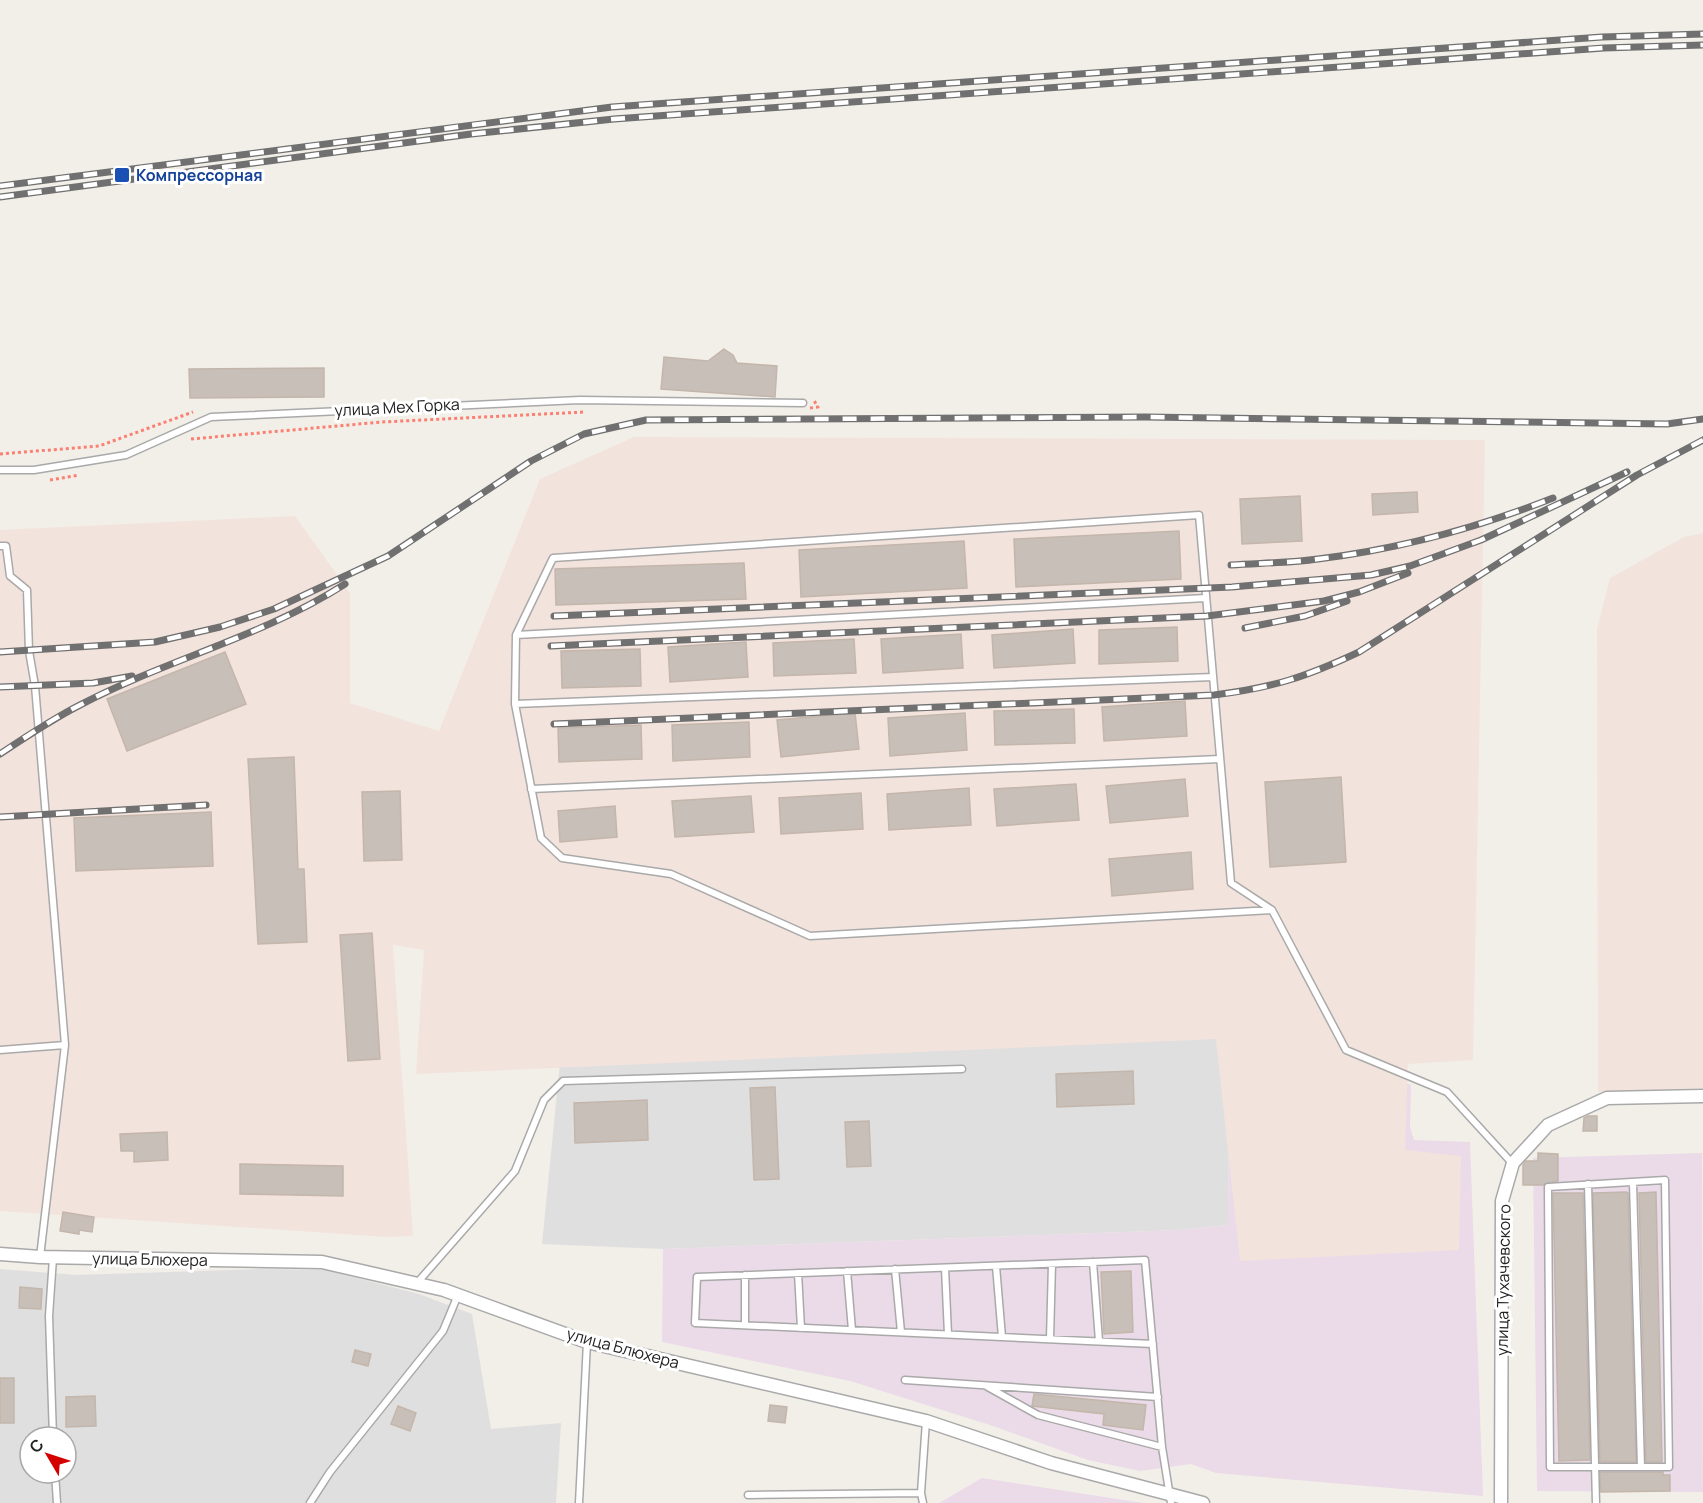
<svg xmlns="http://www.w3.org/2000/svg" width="1703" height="1503" font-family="Manrope,sans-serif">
  <rect width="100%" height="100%" fill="#f2efe9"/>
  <path fill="#e0dfdf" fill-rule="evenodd" d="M 1229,1033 L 1228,1225 L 1178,1230 L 663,1249 L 542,1244 L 560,1063 Z
    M 0,1269 L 77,1275 L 262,1269 L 326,1270 L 419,1294 L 472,1314 L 491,1429 L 561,1423 L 556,1503 L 0,1503 ZM 30,1437 L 66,1437 L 66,1473 L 30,1473 Z"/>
  <path fill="#ebdbe8" d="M 1229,1033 L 1339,1061 L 1411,1085 L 1410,1127 L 1414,1140 L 1470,1142 L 1483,1496 L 1216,1473 L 1191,1464 L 1140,1471 L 1088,1460 L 990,1425 L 850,1381 L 662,1342 L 663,1249 L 1178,1230 L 1228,1225 Z
    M 1702,1153 L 1703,1492 L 1537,1491 L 1533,1158 Z
    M 982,1478 L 1143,1503 L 939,1503 Z"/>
  <path fill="#f3e3dd" d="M 634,437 L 1485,440 L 1473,1060 L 1408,1064 L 1405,1150 L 1461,1156 L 1459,1250 L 1240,1261 L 1216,1039 L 416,1074 L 424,950 L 393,945 L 413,1236 L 387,1237 L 0,1211 L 0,530 L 295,516 L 350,593 L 350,703 L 439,731 L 540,479 Z
    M 1703,533 L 1703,1088 L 1598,1092 L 1597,629 L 1610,578 L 1684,537 Z"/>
  <path fill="#c7bfb8" stroke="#c4b6ab" stroke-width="1.5" d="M 724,349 L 733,355 L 737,363 L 777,366 L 775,397 L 661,389 L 664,357 L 708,361 Z
    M 324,368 L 324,397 L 190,398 L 189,369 Z
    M 1417,492 L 1418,512 L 1373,515 L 1372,494 Z
    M 1300,496 L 1302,541 L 1242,544 L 1240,499 Z
    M 1179,531 L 1181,579 L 1016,587 L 1014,539 Z
    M 964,541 L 967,588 L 801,597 L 799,550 Z
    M 744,563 L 746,599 L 556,605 L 555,569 Z
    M 1177,627 L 1178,661 L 1099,664 L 1099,630 Z
    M 1073,629 L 1075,663 L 994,668 L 992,635 Z
    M 961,634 L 963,668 L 883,673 L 881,639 Z
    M 854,639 L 856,673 L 774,676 L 773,643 Z
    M 746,642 L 748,677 L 670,682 L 668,647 Z
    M 640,649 L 641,686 L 562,688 L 561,651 Z
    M 225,652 L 246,704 L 127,751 L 107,699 Z
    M 1185,701 L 1187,736 L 1104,741 L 1102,707 Z
    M 1074,709 L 1075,743 L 995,745 L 994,711 Z
    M 855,713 L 859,749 L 781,757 L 777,720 Z
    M 965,713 L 967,750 L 890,756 L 888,718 Z
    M 749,722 L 750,757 L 673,761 L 672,725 Z
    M 641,725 L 642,759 L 559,762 L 558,728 Z
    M 294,757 L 298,869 L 304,869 L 307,942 L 258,944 L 248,759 Z
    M 1341,777 L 1346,862 L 1270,867 L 1265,782 Z
    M 1185,779 L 1188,816 L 1110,823 L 1106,786 Z
    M 1076,784 L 1079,820 L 997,826 L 994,789 Z
    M 969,788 L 971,825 L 889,830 L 887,794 Z
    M 400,791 L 402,860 L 364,861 L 362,792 Z
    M 861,793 L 863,829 L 781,834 L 779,798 Z
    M 751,796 L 754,832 L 675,837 L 672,801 Z
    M 615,806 L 617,837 L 560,842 L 558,811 Z
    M 211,812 L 213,866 L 76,871 L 74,818 Z
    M 1191,852 L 1193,889 L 1112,896 L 1109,859 Z
    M 372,933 L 380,1059 L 348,1061 L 340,935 Z
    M 1133,1071 L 1134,1104 L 1057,1107 L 1056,1074 Z
    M 775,1087 L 779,1179 L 754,1180 L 750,1088 Z
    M 647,1100 L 648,1140 L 575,1143 L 574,1103 Z
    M 1588,1116 L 1597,1116 L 1597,1131 L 1583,1131 L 1584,1118 Z
    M 869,1121 L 871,1166 L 847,1167 L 845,1122 Z
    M 167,1132 L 168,1160 L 134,1162 L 134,1151 L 121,1151 L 120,1134 Z
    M 1538,1153 L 1558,1154 L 1558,1181 L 1543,1185 L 1523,1185 L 1523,1165 L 1526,1161 L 1538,1161 Z
    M 240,1164 L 343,1166 L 343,1196 L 240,1194 Z
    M 1626,1192 L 1628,1193 L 1636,1462 L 1600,1462 L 1593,1193 Z
    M 1656,1192 L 1662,1462 L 1646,1462 L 1639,1193 Z
    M 1553,1193 L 1583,1193 L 1590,1460 L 1559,1461 Z
    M 63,1212 L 94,1217 L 92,1232 L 79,1230 L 79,1234 L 60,1231 Z
    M 1131,1271 L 1133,1332 L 1104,1334 L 1101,1272 Z
    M 20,1287 L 42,1289 L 41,1309 L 19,1308 Z
    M 355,1350 L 371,1354 L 368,1366 L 352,1362 Z
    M 0,1378 L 14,1378 L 14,1423 L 0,1423 Z
    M 1034,1394 L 1146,1405 L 1143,1430 L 1103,1425 L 1104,1414 L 1032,1406 Z
    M 95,1396 L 96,1426 L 66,1427 L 66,1397 Z
    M 770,1405 L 787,1407 L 785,1423 L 768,1421 Z
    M 398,1406 L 416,1413 L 410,1431 L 391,1424 Z
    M 1600,1472 L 1663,1472 L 1663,1475 L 1670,1475 L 1670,1491 L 1601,1492 Z"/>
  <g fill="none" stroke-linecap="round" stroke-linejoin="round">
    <defs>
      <path id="service" d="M 0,470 L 34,470 L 126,455 L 211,417 L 580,400 L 803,403
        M 0,546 L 6,546 L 10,576 L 27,590 L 29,651 L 35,686 L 65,1045 L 40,1257
        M 516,635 L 1206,598
        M 515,704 L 1213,677
        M 531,789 L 1220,759
        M 1272,910 L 810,936 L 671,874 L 562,858 L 541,838 L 515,704 L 516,635 L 553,558 L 1199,515 L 1231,883 L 1272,910 L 1346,1050 L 1447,1092 L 1512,1163
        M 0,1050 L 65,1045
        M 1665,1180 L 1669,1467 L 1550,1467 L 1548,1187 Z
        M 1633,1183 L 1641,1467
        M 1588,1184 L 1596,1503
        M 53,1258 L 49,1316 L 53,1437
        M 1093,1262 L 1099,1341
        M 996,1266 L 1002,1337
        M 945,1268 L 948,1334
        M 895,1269 L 901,1332
        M 847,1271 L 852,1330
        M 798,1273 L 801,1328
        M 745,1275 L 745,1325
        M 417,1283 L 515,1171 L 544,1100 L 563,1081 L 962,1069
        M 1050,1339 L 1052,1264
        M 1153,1344 L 695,1323 L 697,1277 L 1145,1260 L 1162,1447 L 1171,1503
        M 905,1380 L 1158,1397
        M 986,1386 L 1038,1415 L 1162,1447
        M 55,1473 L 57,1503
        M 748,1495 L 921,1493
        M 310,1503 L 330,1472 L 443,1331 L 458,1295
        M 579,1503 L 587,1342
        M 923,1503 L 921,1493 L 926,1421"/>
      <path id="minor" d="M 0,1254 L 40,1257 L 322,1262 L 444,1290 L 587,1342 L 926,1421 L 1051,1463 L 1203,1503
        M 1501,1503 L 1502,1201 L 1513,1163 L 1548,1125 L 1607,1098 L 1703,1096"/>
    </defs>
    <use href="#service" stroke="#a9a9a9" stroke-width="9"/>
    <use href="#minor" stroke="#a9a9a9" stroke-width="15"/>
    <path stroke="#fa8072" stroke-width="3" stroke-dasharray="3 3" stroke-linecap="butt" d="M 810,408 L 818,407 L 813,399
      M 191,439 L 382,422 L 585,412
      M 0,454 L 99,446 L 193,412
      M 50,480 L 79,475"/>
    <use href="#service" stroke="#fff" stroke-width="6"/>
    <use href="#minor" stroke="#fff" stroke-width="12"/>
    <defs>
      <path id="rail" d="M 0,186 L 612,107 L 1602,37 L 1703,34
        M 0,197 L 471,134 L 614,119 L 1604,48 L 1703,45
        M 1231,565 C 1260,563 1290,563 1318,559 C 1399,549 1477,528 1553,498
        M 554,616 L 1232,587 L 1371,575 L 1410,566 L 1481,540 L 1627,472
        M 1245,628 L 1305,616 L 1347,601
        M 551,646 L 1207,616 L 1324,601 L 1359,592 L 1408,573
        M 0,652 L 155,642 L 220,627 L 274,609 L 388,556 L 531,461 L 584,434 L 646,420 L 1145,417 L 1667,424 L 1703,419
        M 0,687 L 93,683 L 132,676
        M 554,724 L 1214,695 C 1272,688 1306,677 1359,652 L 1637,475 L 1703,440
        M 0,754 C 27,736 54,718 82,704 C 168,659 264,636 345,584
        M 0,817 L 206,805"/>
    </defs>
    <use href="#rail" stroke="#707070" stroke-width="7"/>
    <use href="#rail" stroke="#fff" stroke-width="4.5" stroke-dasharray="14" stroke-linecap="butt"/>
  </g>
  <rect fill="#1a4fb4" stroke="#fff" stroke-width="2" x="114" y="167" width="16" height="16" rx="3"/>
  <g text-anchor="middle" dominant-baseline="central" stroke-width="6" stroke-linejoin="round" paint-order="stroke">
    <g font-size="16" font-weight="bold" fill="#164399" stroke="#fff" text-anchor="start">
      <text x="136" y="175">Компрессорная</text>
    </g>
    <g font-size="16" fill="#222" stroke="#fff">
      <text transform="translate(397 407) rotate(-3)">улица Мех Горка</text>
      <text transform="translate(150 1259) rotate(1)">улица Блюхера</text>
      <text transform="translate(1503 1280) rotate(-89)">улица Тухачевского</text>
      <text transform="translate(623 1348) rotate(15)">улица Блюхера</text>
    </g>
  </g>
  <g transform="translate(48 1455) rotate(309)"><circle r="28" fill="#ffffff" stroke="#a7a7a7" stroke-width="1.5"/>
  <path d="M0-4.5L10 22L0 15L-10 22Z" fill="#d40000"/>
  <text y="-9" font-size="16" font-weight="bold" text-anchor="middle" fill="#222222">С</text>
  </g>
</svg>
